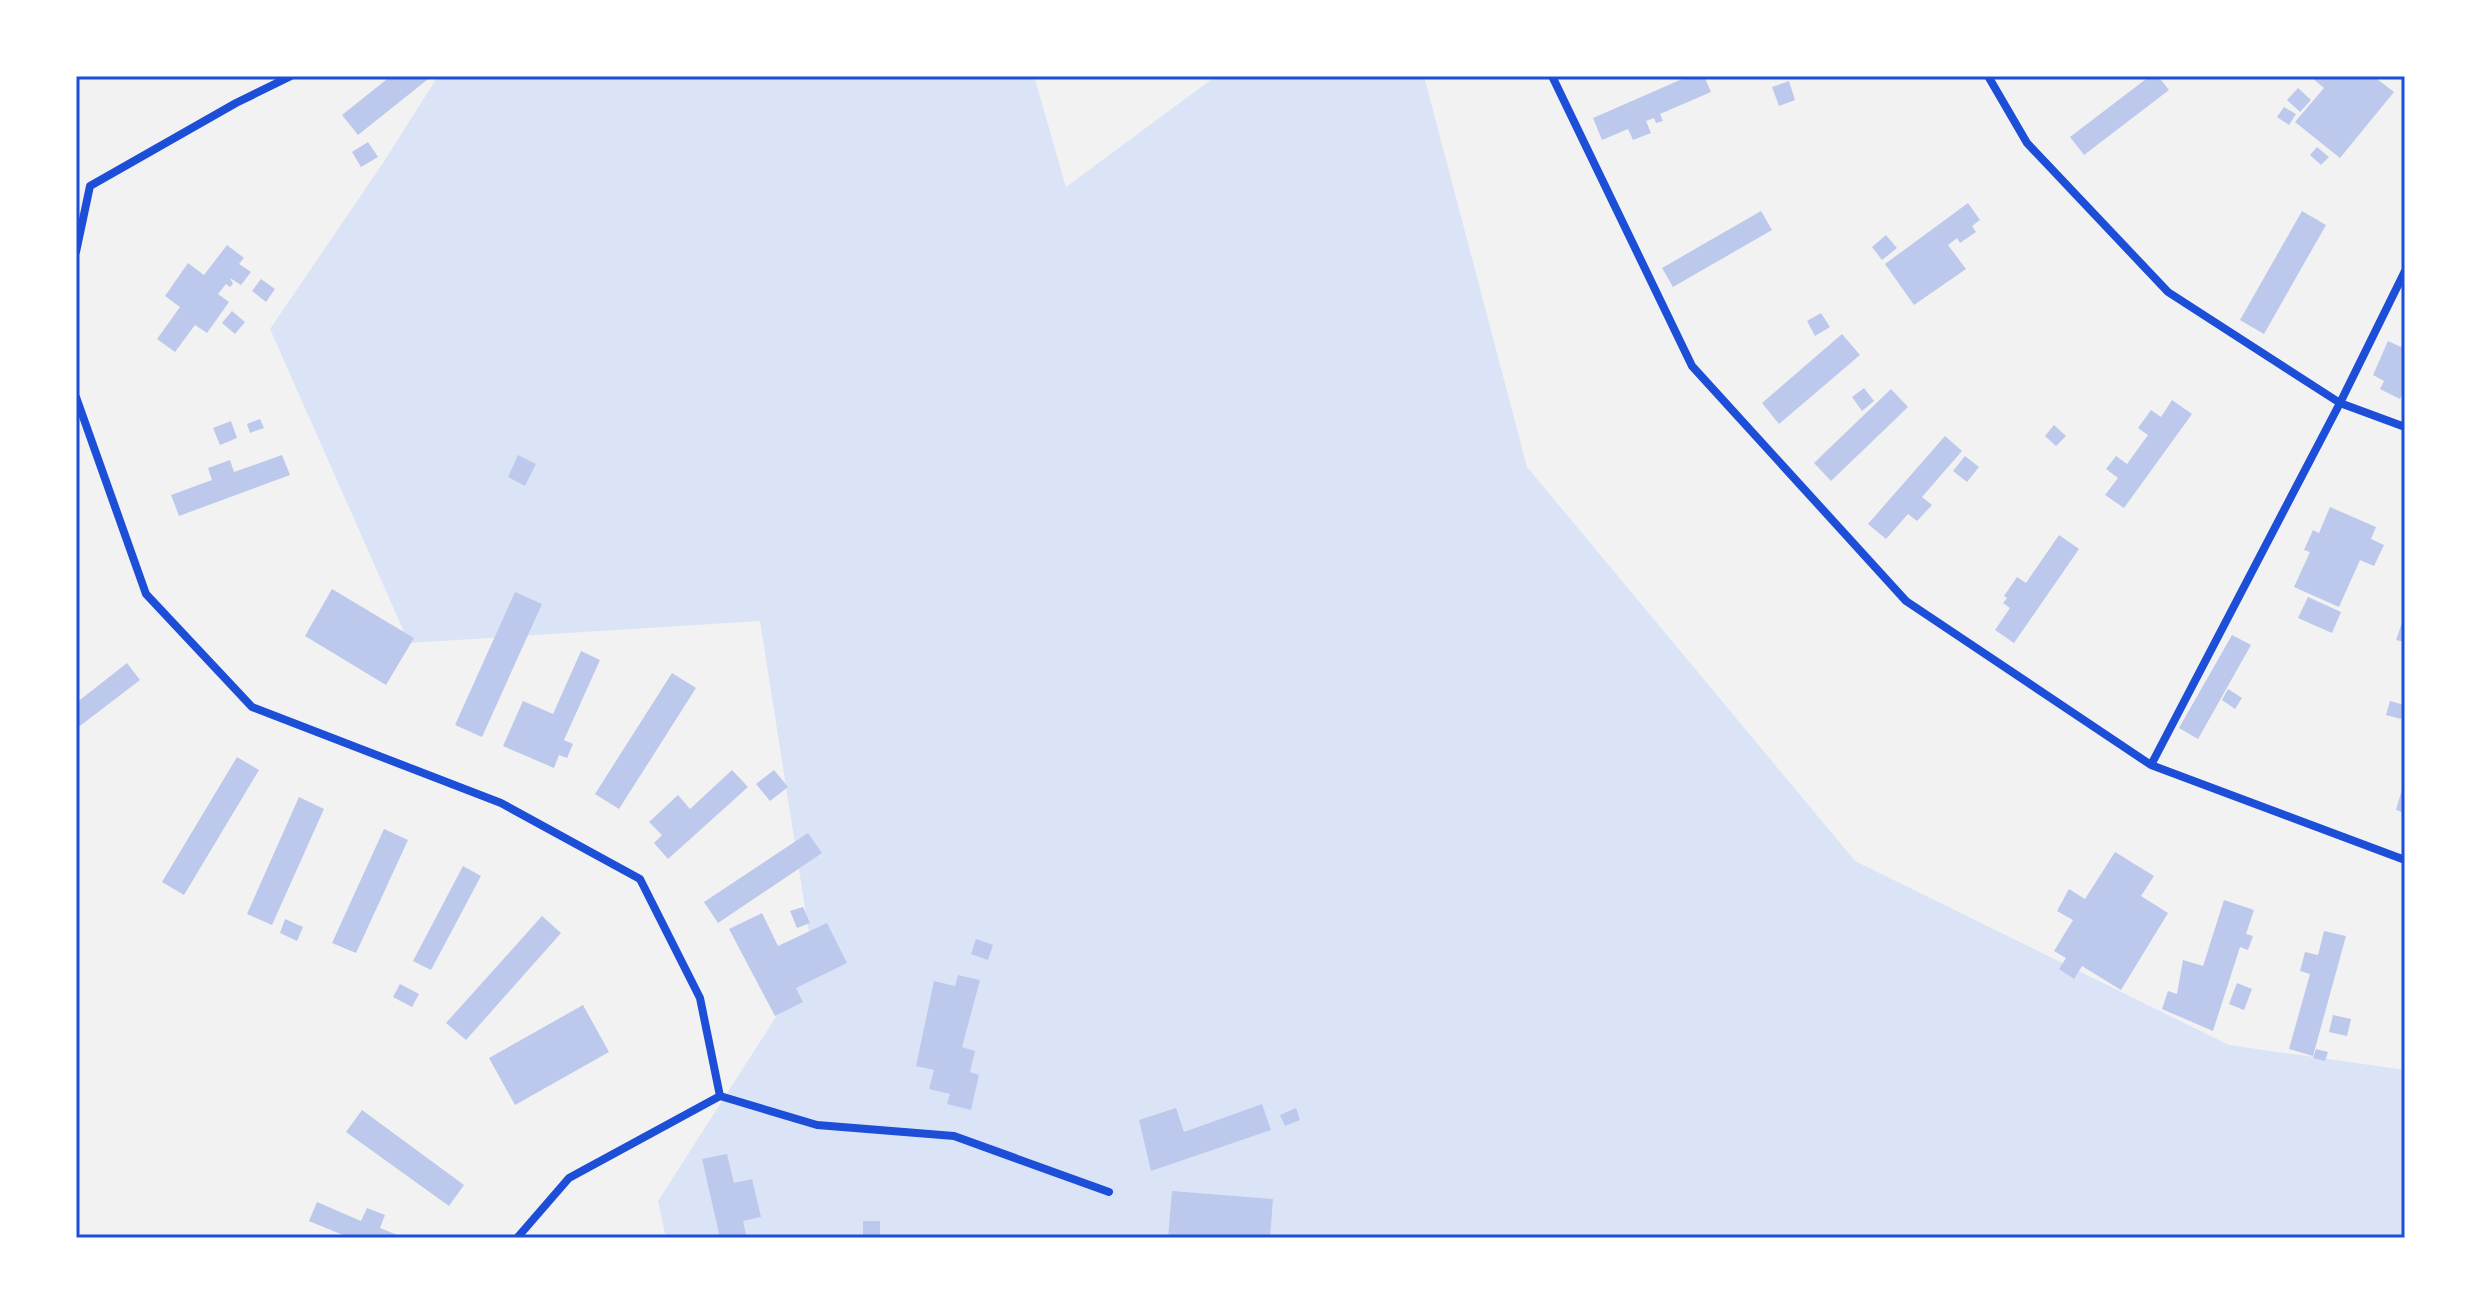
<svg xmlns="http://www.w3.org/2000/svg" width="2481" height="1314" font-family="'IBM Plex Sans',sans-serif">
  <rect width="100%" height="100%" fill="#f2f2f2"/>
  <path fill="#dbe4f7" d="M 438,76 L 1034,76 L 1066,187 L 1216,76 L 1424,76 L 1527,467 L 1855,861 L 2229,1045 L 2405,1070 L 2405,1238 L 666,1238 L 658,1201 L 813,959 L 760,621 L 409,643 L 270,329 L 383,163 Z"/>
  <path fill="#bdc9ec" d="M 391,76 L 432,76 L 358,135 L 342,115 Z
    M 1689,76 L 1704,76 L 1711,92 L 1660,114 L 1663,121 L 1656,123 L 1654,118 L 1646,121 L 1651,133 L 1633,140 L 1628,129 L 1602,140 L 1593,118 Z
    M 2150,76 L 2158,76 L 2169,90 L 2084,155 L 2070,137 Z
    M 2310,76 L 2373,76 L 2394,92 L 2340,158 L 2295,122 L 2324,88 Z
    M 1789,81 L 1795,100 L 1779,106 L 1772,87 Z
    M 2298,88 L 2311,100 L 2300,112 L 2287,100 Z
    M 2284,107 L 2296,114 L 2289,125 L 2277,117 Z
    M 368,142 L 378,157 L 361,167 L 352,152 Z
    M 2317,147 L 2329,157 L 2321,165 L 2310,155 Z
    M 1968,203 L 1980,220 L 1972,226 L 1976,232 L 1960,243 L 1957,238 L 1948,245 L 1966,269 L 1914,305 L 1885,264 Z
    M 1761,211 L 1772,230 L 1673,287 L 1662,268 Z
    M 2302,211 L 2326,225 L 2264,334 L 2240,320 Z
    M 1886,235 L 1897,248 L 1882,260 L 1872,247 Z
    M 227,245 L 244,258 L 239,264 L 251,272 L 241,285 L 230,278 L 233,284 L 230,287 L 226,284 L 218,294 L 229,302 L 207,333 L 195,325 L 175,352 L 157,339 L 180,307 L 165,296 L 188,263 L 204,275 Z
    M 261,279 L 275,289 L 266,302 L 252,291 Z
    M 232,311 L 245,322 L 235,334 L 222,323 Z
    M 1821,313 L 1830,327 L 1815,336 L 1807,321 Z
    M 1842,334 L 1860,355 L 1779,424 L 1762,403 Z
    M 2405,338 L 2405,389 L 2400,399 L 2380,389 L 2384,381 L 2373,375 L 2388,341 L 2401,347 Z
    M 1864,388 L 1874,401 L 1862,411 L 1852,397 Z
    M 1891,389 L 1908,407 L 1831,481 L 1814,463 Z
    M 2172,400 L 2192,414 L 2124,508 L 2105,495 L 2118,478 L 2106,469 L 2116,456 L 2127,464 L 2148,435 L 2138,428 L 2151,410 L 2161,417 Z
    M 260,419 L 264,428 L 250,433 L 247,424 Z
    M 231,421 L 237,438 L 220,445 L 213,428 Z
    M 2054,425 L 2066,436 L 2056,446 L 2045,436 Z
    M 1945,436 L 1962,451 L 1922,497 L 1932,505 L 1917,521 L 1908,514 L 1886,539 L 1868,524 Z
    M 282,455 L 290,475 L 179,516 L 171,495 L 212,480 L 208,468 L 230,460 L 234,472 Z
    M 518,455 L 536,464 L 525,486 L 508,477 Z
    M 1965,456 L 1979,467 L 1967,482 L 1953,471 Z
    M 2330,507 L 2376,527 L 2371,539 L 2384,545 L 2374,566 L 2360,560 L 2339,607 L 2294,587 L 2310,552 L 2304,550 L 2313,530 L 2319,533 Z
    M 2059,535 L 2079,549 L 2014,643 L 1995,630 L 2010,608 L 2003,603 L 2007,598 L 2004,596 L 2017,577 L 2026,583 Z
    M 332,589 L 414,638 L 386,685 L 305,636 Z
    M 515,592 L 542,604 L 482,737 L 455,725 Z
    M 2308,597 L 2341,612 L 2332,633 L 2298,618 Z
    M 2405,614 L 2405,642 L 2396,640 Z
    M 2232,635 L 2251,645 L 2198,739 L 2179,728 Z
    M 581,651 L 600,660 L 564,740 L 573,744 L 567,758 L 559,755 L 554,768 L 503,746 L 523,701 L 553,714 Z
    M 127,663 L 140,680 L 76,729 L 76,703 Z
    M 672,673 L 696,688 L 619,809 L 595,794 Z
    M 2228,689 L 2242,698 L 2235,709 L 2222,700 Z
    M 2390,701 L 2405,705 L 2401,719 L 2386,715 Z
    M 237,757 L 259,770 L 184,895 L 162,882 Z
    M 732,770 L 748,787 L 668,859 L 654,843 L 662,835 L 649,822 L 678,795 L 690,809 Z
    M 774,770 L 788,787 L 770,801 L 756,784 Z
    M 2405,779 L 2405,813 L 2396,810 Z
    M 299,797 L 324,809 L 272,925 L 247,914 Z
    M 384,829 L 408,840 L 356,953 L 332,943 Z
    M 808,833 L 822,853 L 718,923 L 704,902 Z
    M 2115,852 L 2154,876 L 2141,896 L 2168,913 L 2121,990 L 2082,966 L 2074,979 L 2059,969 L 2066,958 L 2054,951 L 2073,920 L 2057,911 L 2069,889 L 2085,899 Z
    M 463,866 L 481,876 L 431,970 L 413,961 Z
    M 2224,900 L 2254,910 L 2246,934 L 2253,936 L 2248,950 L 2240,947 L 2213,1031 L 2162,1009 L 2168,991 L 2177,994 L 2183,960 L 2203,966 Z
    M 803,907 L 810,923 L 797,928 L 790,911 Z
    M 762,913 L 778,946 L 827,923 L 847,963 L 796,988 L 803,1002 L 775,1016 L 729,929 Z
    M 542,916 L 561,933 L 466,1040 L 446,1023 Z
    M 285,919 L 303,927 L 297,941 L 280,933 Z
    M 2324,931 L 2346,936 L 2313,1056 L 2289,1049 L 2310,974 L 2300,971 L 2305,952 L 2318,955 Z
    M 976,939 L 993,945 L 988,960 L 971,954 Z
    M 958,975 L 980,980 L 962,1047 L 975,1051 L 970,1072 L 979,1075 L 971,1110 L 947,1104 L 950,1094 L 929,1089 L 934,1070 L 916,1066 L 934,981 L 955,986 Z
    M 2237,983 L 2252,989 L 2244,1010 L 2229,1004 Z
    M 400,984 L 419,994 L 412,1007 L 393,997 Z
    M 583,1005 L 609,1052 L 515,1105 L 489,1058 Z
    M 2333,1015 L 2351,1019 L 2347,1036 L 2329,1032 Z
    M 2316,1049 L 2328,1052 L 2325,1061 L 2313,1058 Z
    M 1262,1104 L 1271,1130 L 1151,1171 L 1139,1120 L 1176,1108 L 1184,1132 Z
    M 1296,1108 L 1300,1120 L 1285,1126 L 1280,1115 Z
    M 362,1110 L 464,1185 L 449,1206 L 346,1132 Z
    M 727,1154 L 734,1183 L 752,1179 L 761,1217 L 743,1221 L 747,1238 L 720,1238 L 702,1159 Z
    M 1172,1191 L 1273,1199 L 1270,1238 L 1168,1238 Z
    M 317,1202 L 361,1221 L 367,1208 L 385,1215 L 380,1228 L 405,1238 L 350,1238 L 309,1221 Z
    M 863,1221 L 880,1221 L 880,1238 L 863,1238 Z"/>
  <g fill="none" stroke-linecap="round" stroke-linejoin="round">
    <path stroke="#1d4ed8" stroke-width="8" d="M 1552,76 L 1692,366 L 1906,601 L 2151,765 L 2405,860
      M 1988,76 L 2027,143 L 2168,292 L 2340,403 L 2405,427
      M 76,252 L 90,186 L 236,103 L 291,76
      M 76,397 L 146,594 L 252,707 L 501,803 L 640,879 L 700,998 L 720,1096
      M 2151,765 L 2340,403 L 2405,271
      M 517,1238 L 569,1178 L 720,1096 L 817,1125 L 954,1136 L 1109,1192"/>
  </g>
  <rect width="2481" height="1314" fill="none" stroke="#ffffff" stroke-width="156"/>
  <rect x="78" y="78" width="2325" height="1158" fill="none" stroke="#1d4ed8" stroke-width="3"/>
</svg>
